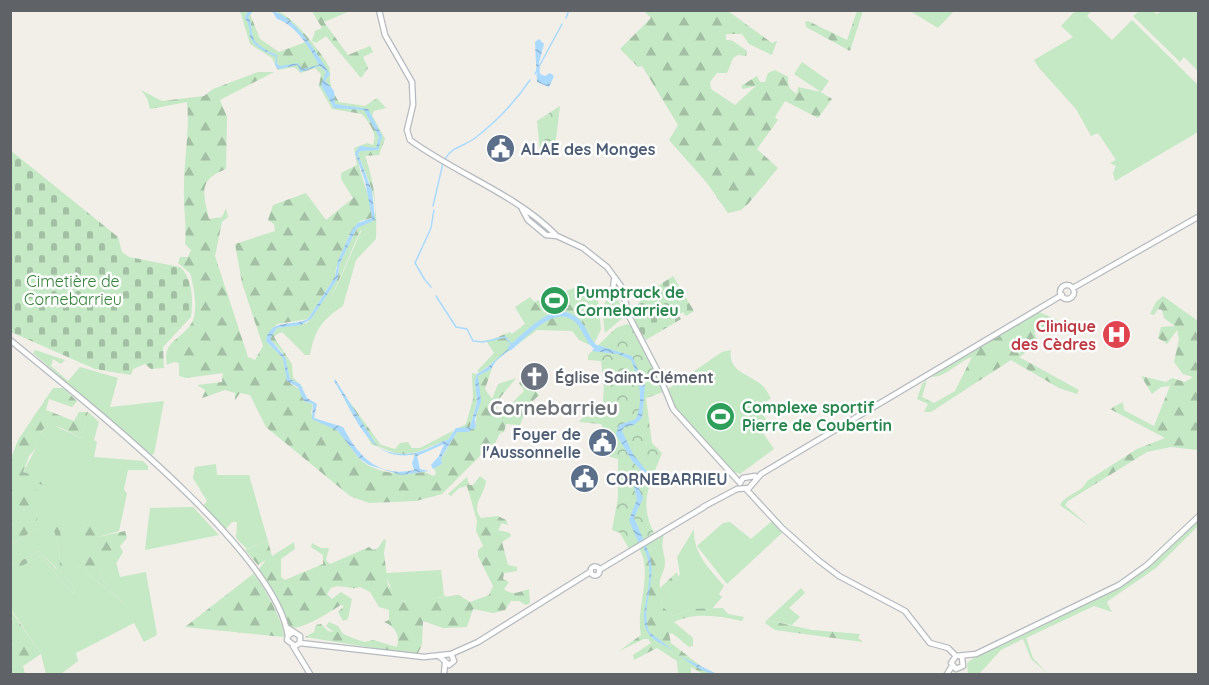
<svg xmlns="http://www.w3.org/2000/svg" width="1209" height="685" font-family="Quicksand,sans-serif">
  <defs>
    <pattern id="forest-firs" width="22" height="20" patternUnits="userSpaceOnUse" patternTransform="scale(1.5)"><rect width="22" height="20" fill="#c5e8c5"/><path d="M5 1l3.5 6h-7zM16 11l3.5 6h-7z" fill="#a3c0a4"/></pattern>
    <pattern id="cemetery-stones" width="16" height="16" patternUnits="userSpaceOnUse" patternTransform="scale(1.5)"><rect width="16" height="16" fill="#c5e8c5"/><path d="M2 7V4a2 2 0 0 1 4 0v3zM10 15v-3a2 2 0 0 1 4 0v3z" fill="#a3c0a4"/></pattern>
    <pattern id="park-crowns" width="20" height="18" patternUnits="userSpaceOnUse" patternTransform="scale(1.5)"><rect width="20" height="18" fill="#c5e8c5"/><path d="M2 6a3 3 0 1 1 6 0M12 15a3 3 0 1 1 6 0" fill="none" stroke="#a3c0a4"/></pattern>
    <pattern id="water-waves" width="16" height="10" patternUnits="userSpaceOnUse" patternTransform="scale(1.5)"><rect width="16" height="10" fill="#aadaff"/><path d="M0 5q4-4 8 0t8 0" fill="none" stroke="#8eb4d2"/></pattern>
  </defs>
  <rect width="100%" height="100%" fill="#f1efe8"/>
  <path fill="#c5e8c5" d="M 910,11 L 954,11 L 938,28 Z
    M 1075,11 L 1091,11 L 1087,16 L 1112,40 L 1132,20 L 1198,85 L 1198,132 L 1115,181 L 1113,173 L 1116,166 L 1110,163 L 1116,160 L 1098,133 L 1091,136 L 1076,109 L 1039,68 L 1034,60 L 1073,37 L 1061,26 Z
    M 1139,11 L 1153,11 L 1157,14 L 1161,11 L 1198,11 L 1198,71 L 1184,57 L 1180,62 L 1133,16 Z
    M 802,62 L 829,81 L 821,92 L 794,74 Z
    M 362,230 L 376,239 L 356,260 L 343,306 C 322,320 315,329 310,355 L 305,355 L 282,332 C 289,329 299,332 305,328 C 334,307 346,261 362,230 Z
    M 574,288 L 598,300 L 601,329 L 595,342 L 582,319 L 580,306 L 563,304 L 544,312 L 534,302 Z
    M 616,294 L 625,316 L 605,333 L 602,309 L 608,297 Z
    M 35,350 L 65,360 L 61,364 L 53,359 L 51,366 L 68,381 L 80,367 L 118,378 L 110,407 L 164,401 L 154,454 L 149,456 L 33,353 Z
    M 731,350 C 727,372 750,374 763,386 C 766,389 769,395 771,398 L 758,409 L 767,420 L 758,426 L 774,449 L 740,474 L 732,471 L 675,411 L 665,391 L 722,352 Z
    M 88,412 L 99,422 L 94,440 L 97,442 L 94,457 L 143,461 L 148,466 L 148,470 L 128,470 L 124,489 L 127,494 L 119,531 L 98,537 L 89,524 L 80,529 L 83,564 L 77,568 L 68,568 L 62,545 L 51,521 L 59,547 L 60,569 L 57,569 L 39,551 L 11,566 L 11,545 L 37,528 L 35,487 L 39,484 L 54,487 L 23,472 L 36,448 L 34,442 L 45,427 L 53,425 L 81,438 Z
    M 216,464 L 217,475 L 249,475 L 268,541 L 247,549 L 236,538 L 237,522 L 232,522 L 226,529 L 203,506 L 207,501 L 193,478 L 195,467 Z
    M 193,507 L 219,535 L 145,550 L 150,508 Z
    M 1198,520 L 1198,526 L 1156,568 L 1108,601 L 1107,603 L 1112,612 L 1094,606 L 1026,638 L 1033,658 L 1048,674 L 1031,659 L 1023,639 L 1001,650 L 979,674 L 968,674 L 967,663 L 976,656 L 1124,584 Z
    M 772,521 L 783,532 L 727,584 L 697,546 L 723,523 L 730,522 L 751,539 Z
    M 694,529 C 693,554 709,568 724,586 L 719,594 L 722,597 L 711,610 L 693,609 L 673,616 L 663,607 L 661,601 L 680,574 L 677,557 Z
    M 40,556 L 73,593 L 75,590 L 64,576 L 64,571 L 84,571 L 126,605 L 100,578 L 101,571 L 116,562 L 120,577 L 146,572 L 157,635 L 144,642 L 134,623 L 76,653 L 78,661 L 61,674 L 46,674 L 41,654 L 11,609 L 10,572 Z
    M 441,570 L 444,595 L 447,596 L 409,603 C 396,600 388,585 386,573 Z
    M 801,588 L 805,593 L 789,608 L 800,617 L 792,625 L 767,620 Z"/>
  <path fill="url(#forest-firs)" d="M 240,11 L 254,11 L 250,14 L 260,39 L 279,52 L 308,41 L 291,22 L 275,11 C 289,11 323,54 329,67 C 331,72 329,80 331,85 C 332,91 336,97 339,102 L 365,106 L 377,98 L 386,108 L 374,111 L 372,115 L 385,139 L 379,155 L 365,156 C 375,183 377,210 376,239 L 361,230 C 347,257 332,309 308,327 C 297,335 284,327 274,337 L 292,364 L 293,377 L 308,394 L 300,384 L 290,379 L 282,352 L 270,339 L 277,328 L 307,323 L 338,278 L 339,265 L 357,228 C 362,223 370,224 373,219 C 382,204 363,169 358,154 C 357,172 372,197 372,218 L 360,221 L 349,236 L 336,268 L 335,277 L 308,319 L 277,324 L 266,341 L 283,358 L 291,384 L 301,390 L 304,401 L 313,404 L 311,413 C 318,425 327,422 337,430 C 346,437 351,448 358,457 C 374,475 403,475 425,472 L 433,476 L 436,474 L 434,468 L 442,464 L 441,459 L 457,432 L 468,432 L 476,426 L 478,376 L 492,368 L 485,389 L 492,399 L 498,384 L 516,378 L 499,399 L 496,411 L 499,416 L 524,391 L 519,383 L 522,381 L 529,383 L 539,395 L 528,406 L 520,425 L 506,424 L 504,432 L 500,433 L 492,450 L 483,453 L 442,494 L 416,501 L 369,503 L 350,496 L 266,427 L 250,395 L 240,393 L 235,400 L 235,393 L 225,390 L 202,398 L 205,390 L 197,385 L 222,382 L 223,373 L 186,378 L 179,376 L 179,363 L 173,362 L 167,365 C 162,341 180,341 191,324 C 199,312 194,286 190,273 L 178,263 L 180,257 L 188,257 L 191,250 L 185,244 C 187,225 183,207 184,187 C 184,158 190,131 187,102 L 150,109 L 147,98 L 141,90 L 162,101 L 204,96 L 213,89 L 258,72 L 274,72 L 220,100 L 227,117 L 226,169 C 198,180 203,192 209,219 L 222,217 L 226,208 L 228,217 L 222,222 L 215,256 L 248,357 L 255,360 L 263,346 L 242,283 L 235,244 L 275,231 L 274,224 L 268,220 L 273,205 L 306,193 L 326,220 L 353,198 L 341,179 L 341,173 L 357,165 L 354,148 L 367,143 L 373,145 C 378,133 369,123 362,114 L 332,109 L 319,86 L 321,74 L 315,68 L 301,73 L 294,67 L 278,70 L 272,58 L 250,44 Z
    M 312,11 L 350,11 L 324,22 L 348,55 L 370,46 L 373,52 L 363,57 L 368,68 L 361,78 L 326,36 L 316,43 L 312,41 L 315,31 L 322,28 Z
    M 644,11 L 728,11 L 772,43 L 777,41 L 772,55 L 749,44 L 742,34 L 726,34 L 726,40 L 733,41 L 747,51 L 746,56 L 738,55 L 733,58 L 727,73 L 717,73 L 710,82 L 711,89 L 735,105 L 756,86 L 743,89 L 741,86 L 757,76 L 760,82 L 765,82 L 768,73 L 775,70 L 788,77 C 788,87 789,89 797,94 L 798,87 L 821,92 L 832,99 L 818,118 L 785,101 L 775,117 L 778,120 L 757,149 L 778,168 L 748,204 L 741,210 L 728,213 L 707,183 L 669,140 L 678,125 L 642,66 L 638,67 L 620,49 L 651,18 Z
    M 857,11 L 863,11 L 850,51 L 806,27 L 805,22 L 808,21 L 847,40 Z
    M 1163,296 L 1198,321 L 1198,450 L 1171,447 L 1147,452 L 1068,501 L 1065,505 L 1089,526 L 1060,505 C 1066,494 1083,492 1087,481 L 1137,449 L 1165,438 L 1110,409 L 1123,402 L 1124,410 L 1154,426 L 1170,386 L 1161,387 L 1152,394 L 1141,376 L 1166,382 L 1172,378 L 1185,382 L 1193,377 L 1183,374 L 1174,362 L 1179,339 L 1177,330 L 1167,344 L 1158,338 L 1161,327 L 1175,326 L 1164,318 L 1162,310 L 1158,309 L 1154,315 L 1150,314 L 1156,302 Z
    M 530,297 L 544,312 L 563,304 L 580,306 L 584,312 L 582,319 L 595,342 L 592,346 L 579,340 L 572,331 L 537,330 L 479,373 L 477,371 L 494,353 L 487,342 L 473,342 L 490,340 L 510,332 L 512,334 L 525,324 L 515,307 Z
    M 1039,312 L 1060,321 L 1049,335 L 1034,332 L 1039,344 L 1019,357 L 1079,390 L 1077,394 L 1059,388 L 1011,360 L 931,412 L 924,412 L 928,404 L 917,399 L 922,384 L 927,380 L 922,397 L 934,403 L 955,391 L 972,357 C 960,360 942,381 930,376 Z
    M 472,373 L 477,374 L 475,382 L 477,402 L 470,427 L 454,430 L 448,440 C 433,443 420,455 403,454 C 392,454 381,446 372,445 L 346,402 L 349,401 L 381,445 L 395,449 L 400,443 L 408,442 L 412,448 L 420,448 L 466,424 L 473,399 Z
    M 53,388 L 63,388 L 77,401 L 72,407 L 49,399 L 46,410 L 74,421 L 79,412 L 88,412 L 81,438 C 68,432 47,415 39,436 C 37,442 34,442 36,448 L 29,456 L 23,472 L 55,482 L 54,488 L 39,484 L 36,487 L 37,528 L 11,545 L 11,458 L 18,440 Z
    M 480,476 L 486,481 C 485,495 470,505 481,518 L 498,516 L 506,520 L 508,525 L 502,523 L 498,530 L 510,533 L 511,536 L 502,542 L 508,565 L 517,567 L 517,571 L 504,573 L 503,579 L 509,582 L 504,589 C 512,596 520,592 529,589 L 530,603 L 526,605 L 519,601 L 511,601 L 505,610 L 493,613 L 473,609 L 467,627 L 443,628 L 423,621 L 422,645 L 417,655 L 305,637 L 314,632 L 316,625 L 321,624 L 328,631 L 334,632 L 326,626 L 329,622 L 338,626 L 343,634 L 355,639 L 365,642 L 373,640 L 397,647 C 400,635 396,627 384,622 L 389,620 L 389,610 L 379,607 L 370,592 L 360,587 C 350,591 342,583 331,588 L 327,594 L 332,599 L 341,592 L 352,599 L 348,619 L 343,621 L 338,612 L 344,606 L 341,605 C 329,612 300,632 289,627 L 259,569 L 266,560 L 258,565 L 245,550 L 268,541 L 272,556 L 294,542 L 295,549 L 281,559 L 281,577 L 285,580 L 323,564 L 323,555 L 311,547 L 312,543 L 321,548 L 329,548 L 326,560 L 330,564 L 369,547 L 373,550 L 378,548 L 384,539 L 386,541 L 384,553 L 388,585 L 404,602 L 459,595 L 470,602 L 489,595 L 493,586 L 478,556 L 478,550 L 483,546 L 476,531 L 477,521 L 467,486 L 459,488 L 451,496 L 448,494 L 467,477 L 469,485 L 473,485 Z
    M 54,518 L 57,518 L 68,568 L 77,568 L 83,564 L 77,526 L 80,529 L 89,524 L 94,526 L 98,537 L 125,531 L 127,538 L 120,546 L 123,552 L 117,562 L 101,571 L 100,578 L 126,605 L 84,571 L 64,572 L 64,576 L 75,590 L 73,593 L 40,556 L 11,572 L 11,566 L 39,551 L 56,569 L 60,569 L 59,547 L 51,521 Z
    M 664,534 C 660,551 665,552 665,563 C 665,572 658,578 660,588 L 677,572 L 678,577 L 661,601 L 663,607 L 673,616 L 693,609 L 723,608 L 728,614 L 744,617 L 742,621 C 719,616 696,612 674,622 L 693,638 L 693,646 L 689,647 L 672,633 L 669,634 L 671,643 L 706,670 L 718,674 L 703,674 L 691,667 L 691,674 L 678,674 L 677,661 L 657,648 L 634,660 L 633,655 L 651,643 L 648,639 L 644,639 L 619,651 L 641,635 C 635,607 654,574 639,548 Z
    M 253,574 C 262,581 286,627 284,637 L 185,627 Z
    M 10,609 L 41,654 L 23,666 L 25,674 L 11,674 Z
    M 767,620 L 812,630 L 860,634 L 858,638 L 863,642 L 775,630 L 765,623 Z"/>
  <path fill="url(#cemetery-stones)" d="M 10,150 L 118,237 L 122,252 L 129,257 L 180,267 C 193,278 193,301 191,317 L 163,347 L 164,368 L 151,369 L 145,364 L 133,369 L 131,375 L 95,369 L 11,332 Z
    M 673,276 L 694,311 L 686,316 L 683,312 L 678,315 L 681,319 L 646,340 C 643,334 640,335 638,330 C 623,303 655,289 673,276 Z"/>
  <path fill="url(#park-crowns)" d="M 560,106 L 555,147 L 540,151 L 537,121 Z
    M 627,324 L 632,326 L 653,365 L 663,392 L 646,398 L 652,443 L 662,453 C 650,485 638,501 654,533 L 629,549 L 620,533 L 612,530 L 618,498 L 618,459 L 607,456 L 607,435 L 601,424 L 579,422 L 583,417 L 602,416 L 604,386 L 601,361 L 588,360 L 588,355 L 616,328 Z"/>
  <path fill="url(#water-waves)" d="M 248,11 L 253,11 L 248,17 C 253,24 250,29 253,37 C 255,45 270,52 277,55 L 277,64 L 280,66 L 298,63 L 302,69 L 319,65 C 310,48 296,25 277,19 L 272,11 C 296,17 317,54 330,74 L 325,80 L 334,91 L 335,104 L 368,109 L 382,136 L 378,150 L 360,151 L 358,154 L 372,191 L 375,220 L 357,228 L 339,265 L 338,278 L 311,319 L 301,325 L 277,328 L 270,339 L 285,357 L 290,379 L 300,384 L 307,398 L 317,404 L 314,418 L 343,427 C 358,456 378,478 414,470 L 412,463 L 415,454 C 369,465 354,412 334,381 L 335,379 L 377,446 C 390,456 412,456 427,449 C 435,446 439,442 448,440 L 456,428 L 470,427 L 477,402 L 475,381 L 477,374 C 491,366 500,355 513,345 L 514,346 L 496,361 L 491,369 L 478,376 L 481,401 L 475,419 L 476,427 L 468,432 L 457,432 L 441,458 L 442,464 L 433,469 L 431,465 L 439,456 L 444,444 L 417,456 L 420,469 L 429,471 L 401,475 L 369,465 L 359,458 L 338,431 L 312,419 L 313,404 L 304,401 L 298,387 L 287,381 L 283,358 L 266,341 C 270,318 292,327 308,319 L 335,277 L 338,261 L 352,230 L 358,223 L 372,218 L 365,181 L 355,153 L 360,146 L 376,148 L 379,137 L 364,110 L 334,108 L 321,85 L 326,72 L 320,66 L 300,72 L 298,65 L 278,69 L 275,65 L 276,57 C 267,52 253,47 250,36 C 249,28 250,25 245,18 Z
    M 539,39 L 544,44 L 539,63 L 540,74 L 545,76 L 550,73 L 554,76 L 549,87 L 537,82 L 535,42 Z
    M 597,345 L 632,356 L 645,386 L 642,418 L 634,425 L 624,427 L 622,431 L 633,454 L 649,474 L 639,489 L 643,498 L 634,518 L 644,541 L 639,544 L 629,520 L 637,499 L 634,487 L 645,474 L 632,461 L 616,434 L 619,425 L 636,419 C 644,401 639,377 631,360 L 618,354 L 592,351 Z
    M 645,544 C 662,576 639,602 649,632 L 682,657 L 717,674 C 704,674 686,661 677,653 C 668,646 652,642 647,631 C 636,612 661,576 642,545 Z"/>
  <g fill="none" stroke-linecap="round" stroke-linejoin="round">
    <path stroke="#aadaff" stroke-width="1.5" d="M 566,18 L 569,10
      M 535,74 L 562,24
      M 445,159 C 453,146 463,147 475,138 C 496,122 515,102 530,80
      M 433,206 L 443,163
      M 425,280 L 415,263 L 431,228 L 434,210
      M 426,281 L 431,287
      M 436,296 L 456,327 L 467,329 L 473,341 L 483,342 L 505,337 L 513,346"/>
    <path stroke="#aadaff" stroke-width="4.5" d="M 510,348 C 526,335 558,296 580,324 C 587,333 589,345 599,349"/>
    <defs>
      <path id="secondary" d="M 379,10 L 385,35 L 412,82 L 413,105 L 407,130 L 410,140 C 457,174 515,194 555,234
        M 522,209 L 528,220 L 546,235 L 557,236 L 583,248 L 607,267 L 621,286 L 630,318 L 657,370 L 673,409 L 740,483
        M 614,280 L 613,290 L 621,296
        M1060 292a7 7 0 1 1 14 0a7 7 0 1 1-14 0Z
        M 1073,288 L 1198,217
        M 10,340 C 79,397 276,550 288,636
        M 740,483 L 743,478 L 755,476
        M 746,489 L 782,528 L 818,560 L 839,576 L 905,611 L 930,643 L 948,648 L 956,656
        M 703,507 L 737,489 L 749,488 L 761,474 L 1062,295
        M590.5 571a4.5 4.5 0 1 1 9 0a4.5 4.5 0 1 1-9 0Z
        M 599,570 L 704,507
        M 286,627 L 300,636 L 300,643 L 295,646 L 287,640 L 288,636 L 293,632
        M 300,643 L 424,657 L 451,654 L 478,642 L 590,572
        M 293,646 L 310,674
        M 439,656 L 449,665 L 454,661 L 451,654
        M 956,656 L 976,654 L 1119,585 L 1147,565 L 1198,517
        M 956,656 L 951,663 L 956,669 L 963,666 L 962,658
        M 444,674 L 445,664
        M 947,674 L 952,666"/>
    </defs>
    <use href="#secondary" stroke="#b6babf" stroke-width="7"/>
    <use href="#secondary" stroke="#fff" stroke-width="4.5"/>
  </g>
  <defs>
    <symbol id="civic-disc" viewBox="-11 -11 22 22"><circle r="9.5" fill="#5c6f8a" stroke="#fff"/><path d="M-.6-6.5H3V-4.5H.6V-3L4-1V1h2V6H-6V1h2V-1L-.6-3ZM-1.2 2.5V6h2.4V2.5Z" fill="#fff"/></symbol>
    <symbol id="stadium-disc" viewBox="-11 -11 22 22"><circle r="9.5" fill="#2e9e5b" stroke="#fff"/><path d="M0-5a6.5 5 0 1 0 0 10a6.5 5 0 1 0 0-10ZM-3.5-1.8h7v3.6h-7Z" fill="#fff"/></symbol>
    <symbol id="hospital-disc" viewBox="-11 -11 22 22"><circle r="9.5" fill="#e0444e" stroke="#fff"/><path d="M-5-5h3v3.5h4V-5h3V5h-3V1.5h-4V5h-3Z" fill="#fff"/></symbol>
    <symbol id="church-disc" viewBox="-11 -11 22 22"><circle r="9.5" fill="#6b7280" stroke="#fff"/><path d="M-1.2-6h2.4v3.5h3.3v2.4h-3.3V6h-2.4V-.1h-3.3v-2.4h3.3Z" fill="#fff"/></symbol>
  </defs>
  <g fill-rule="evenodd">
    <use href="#civic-disc" x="484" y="132" width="33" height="33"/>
    <use href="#stadium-disc" x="538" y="284" width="33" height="33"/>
    <use href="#hospital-disc" x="1100" y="318" width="33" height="33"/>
    <use href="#church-disc" x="518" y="360" width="33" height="33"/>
    <use href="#stadium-disc" x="704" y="400" width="33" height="33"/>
    <use href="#civic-disc" x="586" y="426" width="33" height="33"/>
    <use href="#civic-disc" x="568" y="462" width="33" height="33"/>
  </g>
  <g text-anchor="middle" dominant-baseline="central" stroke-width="5" stroke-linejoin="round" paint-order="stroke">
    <g font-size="16" font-weight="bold" fill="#4e5e75" stroke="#fff" text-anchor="start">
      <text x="521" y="149">ALAE des Monges</text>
      <text x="581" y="434" text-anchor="end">Foyer de<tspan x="581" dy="18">l'Aussonnelle</tspan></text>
      <text x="606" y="479">CORNEBARRIEU</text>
    </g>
    <g font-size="16" fill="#348238" stroke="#fff">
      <text x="73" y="281">Cimetière de<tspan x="73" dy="18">Cornebarrieu</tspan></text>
    </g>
    <g font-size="16" font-weight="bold" fill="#27864d" stroke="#fff" text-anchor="start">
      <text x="576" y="292">Pumptrack de<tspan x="576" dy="18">Cornebarrieu</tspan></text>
      <text x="742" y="407">Complexe sportif<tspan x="742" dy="18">Pierre de Coubertin</tspan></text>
    </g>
    <g font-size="16" font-weight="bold" fill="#be3a42" stroke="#fff" text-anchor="end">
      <text x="1096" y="326">Clinique<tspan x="1096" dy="18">des Cèdres</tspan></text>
    </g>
    <g font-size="16" font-weight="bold" fill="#5b616d" stroke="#fff" text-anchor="start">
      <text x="555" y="377">Église Saint-Clément</text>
    </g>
    <g font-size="20" font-weight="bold" fill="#70757a" stroke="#fff">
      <text x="554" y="407">Cornebarrieu</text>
    </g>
  </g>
  <rect width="1209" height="685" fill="none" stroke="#5f6368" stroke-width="24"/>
</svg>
